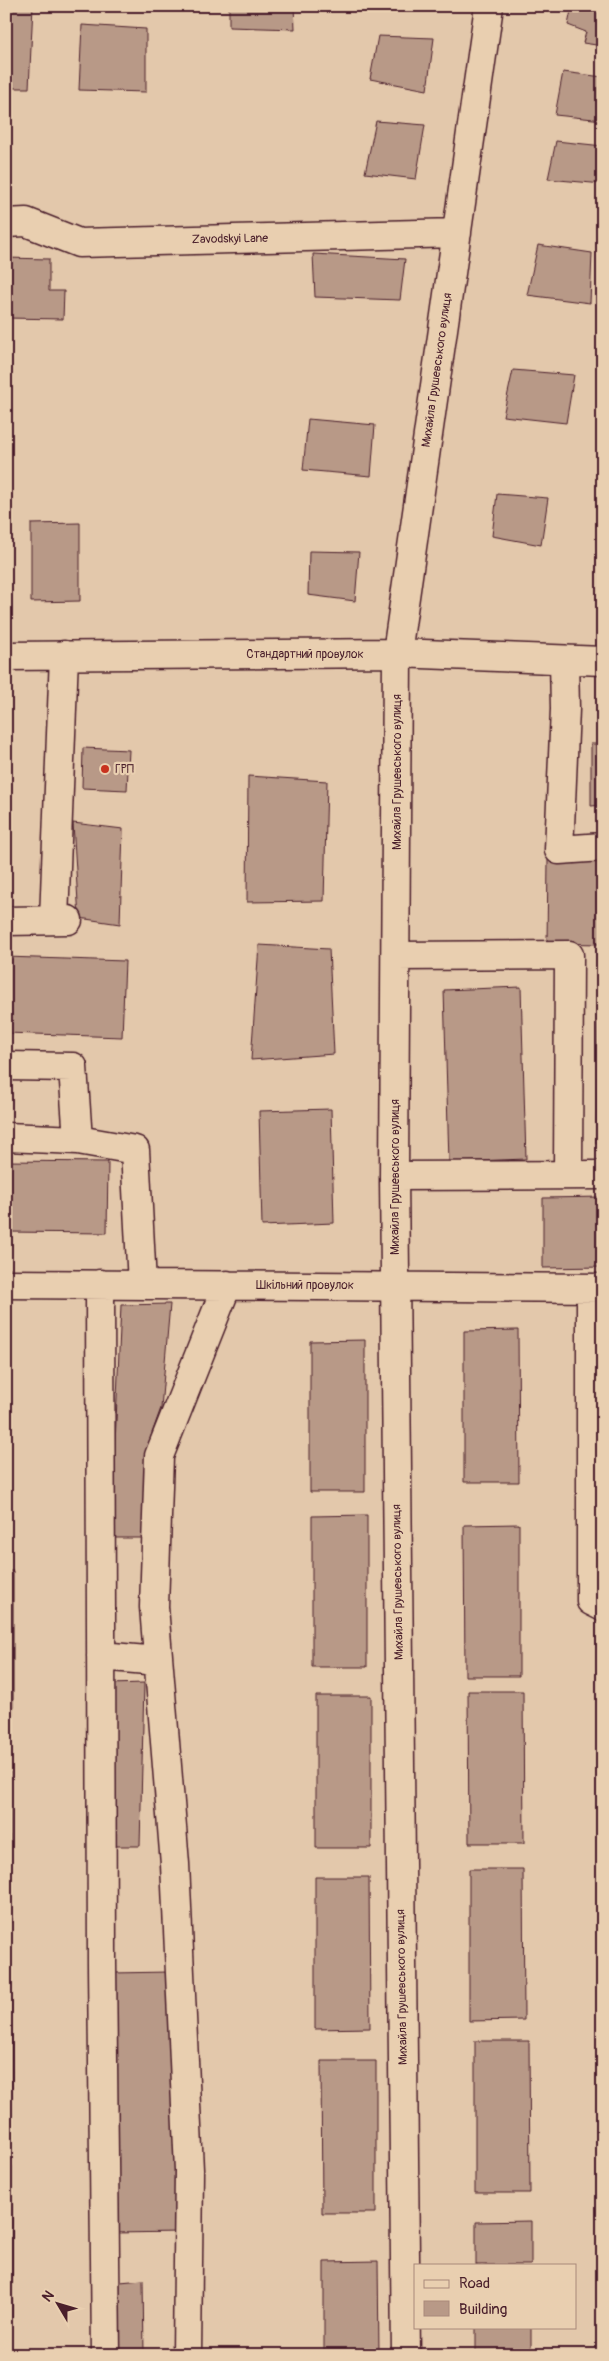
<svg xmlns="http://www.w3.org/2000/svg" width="609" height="2361" font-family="Pangolin,sans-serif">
  <rect width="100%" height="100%" fill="#e3c8ab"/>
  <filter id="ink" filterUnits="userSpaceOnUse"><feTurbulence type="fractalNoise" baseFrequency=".02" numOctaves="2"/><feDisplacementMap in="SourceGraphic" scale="10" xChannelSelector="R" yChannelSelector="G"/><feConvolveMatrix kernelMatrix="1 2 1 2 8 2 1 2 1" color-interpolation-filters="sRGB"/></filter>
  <g filter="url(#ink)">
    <path fill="#b89987" stroke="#4a1f2b" d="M 6,6 L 33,6 L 29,88 L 6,88 Z
      M 229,6 L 294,6 L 295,29 L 229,27 Z
      M 572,6 L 603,6 L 603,46 L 583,43 L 586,32 L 568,25 Z
      M 82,25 L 146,29 L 146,92 L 79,90 Z
      M 378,36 L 434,38 L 427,90 L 370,79 Z
      M 563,72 L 603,77 L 603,120 L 555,115 Z
      M 376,121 L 425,125 L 416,179 L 365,173 Z
      M 556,141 L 603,146 L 603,184 L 548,179 Z
      M 538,245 L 592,253 L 590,303 L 527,295 Z
      M 313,254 L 405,259 L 400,300 L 315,297 Z
      M 6,258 L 49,259 L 49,291 L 64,291 L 63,319 L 6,318 Z
      M 513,370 L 574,375 L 566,423 L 503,416 Z
      M 308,419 L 375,425 L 371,476 L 303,470 Z
      M 497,494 L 548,498 L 541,545 L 492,536 Z
      M 80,523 L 80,601 L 31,602 L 31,524 Z
      M 309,551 L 359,552 L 355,601 L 308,595 Z
      M 591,744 L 603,744 L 603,805 L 591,806 Z
      M 83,748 L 129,750 L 127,790 L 82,788 Z
      M 248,776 L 327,781 L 324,901 L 247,902 Z
      M 73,823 L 123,829 L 120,924 L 79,918 Z
      M 548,860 L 603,860 L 603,1143 L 596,1143 L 599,944 L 547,943 Z
      M 259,945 L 329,949 L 334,1054 L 251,1060 Z
      M 6,957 L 125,961 L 122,1037 L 6,1033 Z
      M 521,987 L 526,1159 L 449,1162 L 444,990 Z
      M 331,1109 L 334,1223 L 262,1226 L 259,1111 Z
      M 6,1161 L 108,1162 L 107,1233 L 6,1232 Z
      M 603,1197 L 603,1267 L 543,1268 L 543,1198 Z
      M 170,1304 L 161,1408 L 151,1436 L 142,1538 L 111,1538 L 121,1305 Z
      M 518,1330 L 519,1482 L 464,1482 L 464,1331 Z
      M 365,1340 L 365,1492 L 310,1492 L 310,1341 Z
      M 6,1346 L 9,1346 L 9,1457 L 6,1457 Z
      M 367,1515 L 367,1667 L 312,1667 L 312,1516 Z
      M 519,1524 L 519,1676 L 465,1676 L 464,1525 Z
      M 6,1571 L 13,1571 L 13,1722 L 6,1722 Z
      M 600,1658 L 603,1658 L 603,1821 Z
      M 144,1683 L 140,1846 L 112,1846 L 110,1684 Z
      M 468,1691 L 523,1691 L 524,1843 L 469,1843 Z
      M 316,1696 L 371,1696 L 371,1848 L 316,1848 Z
      M 6,1772 L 10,1772 L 11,1923 L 6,1923 Z
      M 469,1869 L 523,1869 L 524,2020 L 469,2021 Z
      M 315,1877 L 369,1877 L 370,2028 L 315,2029 Z
      M 6,1971 L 11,1971 L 12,2123 L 6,2123 Z
      M 169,1972 L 179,2232 L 115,2233 L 113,1973 Z
      M 475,2041 L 529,2041 L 530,2193 L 475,2193 Z
      M 321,2061 L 376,2061 L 376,2213 L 322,2213 Z
      M 6,2166 L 12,2166 L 12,2318 L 6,2318 Z
      M 531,2221 L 531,2265 L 476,2265 L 476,2222 Z
      M 378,2261 L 379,2355 L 324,2355 L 324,2262 Z
      M 143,2280 L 144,2355 L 119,2355 L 120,2282 Z
      M 476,2327 L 531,2327 L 531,2355 L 476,2355 Z"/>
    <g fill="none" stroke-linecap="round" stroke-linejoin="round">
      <defs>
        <path id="minor" d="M 6,223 L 26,222 L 79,243 L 457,233
          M 6,656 L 397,653 L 603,661
          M 564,660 L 565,709 L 559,850 L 603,847
          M 54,920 L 64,655
          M 6,921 L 68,920
          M 396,956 L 569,955 L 568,1175
          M 6,1066 L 73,1067 L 78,1140 L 6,1137
          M 78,1140 L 135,1150 L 142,1284
          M 394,1176 L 603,1175
          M 6,1284 L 603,1288
          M 100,1284 L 102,1964 L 106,2355
          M 591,1288 L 591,1601 L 603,1607
          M 101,1656 L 158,1661
          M 187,2355 L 189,2170 L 175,1864 L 154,1607 L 159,1456 L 227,1285
          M 406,2355 L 394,1176 L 397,653 L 489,6"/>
      </defs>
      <use href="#minor" stroke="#4a1f2b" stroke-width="31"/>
      <use href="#minor" stroke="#e9cfb0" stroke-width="28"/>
    </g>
  </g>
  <circle fill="#c8321e" stroke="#e9cfb0" stroke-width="2" cx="105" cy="769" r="5"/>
  <g text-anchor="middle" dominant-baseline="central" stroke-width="4.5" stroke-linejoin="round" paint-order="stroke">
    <g font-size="12" fill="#4a1f2b" stroke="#e9cfb0">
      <text transform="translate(230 239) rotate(-1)">Zavodskyi Lane</text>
      <text transform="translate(437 370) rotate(-82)">Михайла Грушевського вулиця</text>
      <text x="305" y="654">Стандартний провулок</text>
      <text transform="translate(397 772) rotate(-90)">Михайла Грушевського вулиця</text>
      <text transform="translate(395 1177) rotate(-90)">Михайла Грушевського вулиця</text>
      <text x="305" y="1285">Шкільний провулок</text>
      <text transform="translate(398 1582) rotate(-91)">Михайла Грушевського вулиця</text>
      <text transform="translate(402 1987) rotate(-91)">Михайла Грушевського вулиця</text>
    </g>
    <g font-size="12" fill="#4a1f2b" stroke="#e9cfb0" text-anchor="start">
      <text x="115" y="769">ГРП</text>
    </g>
  </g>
  <rect width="609" height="2361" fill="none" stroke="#e9cfb0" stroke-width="25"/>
  <rect x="12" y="12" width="584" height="2336" fill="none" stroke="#4a1f2b" stroke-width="2" filter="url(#ink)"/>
  <rect x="414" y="2264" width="162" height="65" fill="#e9cfb0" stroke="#a9897b"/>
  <rect x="424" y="2280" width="25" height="8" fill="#e9cfb0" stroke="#a9897b"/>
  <text x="459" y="2288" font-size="15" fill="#4a1f2b">Road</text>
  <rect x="424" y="2301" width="25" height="15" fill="#b89987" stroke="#a9897b"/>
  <text x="459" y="2314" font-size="15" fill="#4a1f2b">Building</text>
  <g transform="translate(58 2304) rotate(308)" stroke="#e9cfb0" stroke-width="4" paint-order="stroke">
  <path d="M0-4L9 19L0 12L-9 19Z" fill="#4a1f2b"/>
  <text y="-8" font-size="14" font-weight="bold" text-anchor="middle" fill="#4a1f2b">N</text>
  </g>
</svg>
